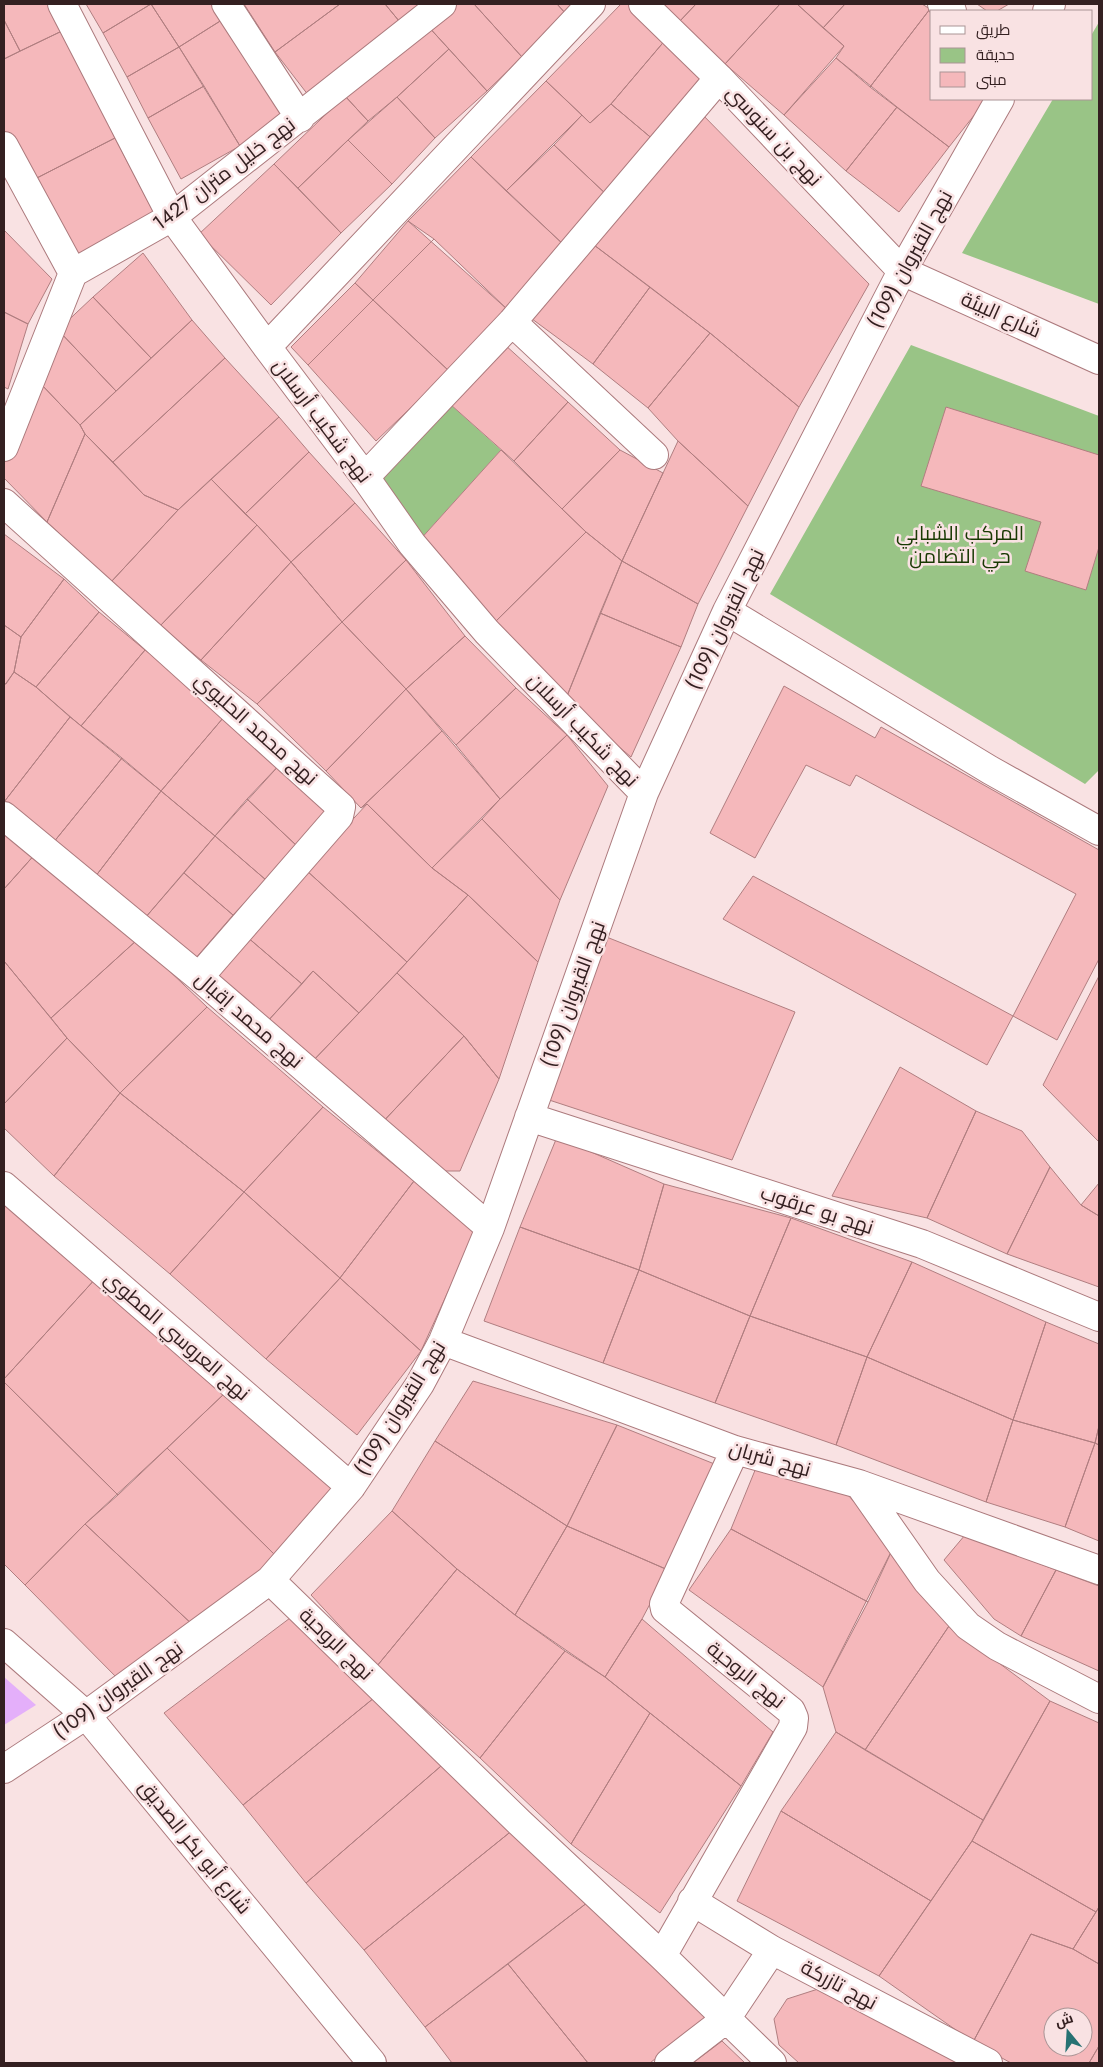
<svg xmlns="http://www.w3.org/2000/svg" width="1103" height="2067" font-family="Jost,Cairo,sans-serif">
  <rect width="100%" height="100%" fill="#f9e2e3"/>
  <path fill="#99c486" d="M 1099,22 L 1099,304 L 962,253 L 1053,99 L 1092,99 L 1092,34 Z
    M 911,345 L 1099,416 L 1099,770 L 1085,784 L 770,594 Z
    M 450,404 L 501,450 L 418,542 L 376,484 Z"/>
  <path fill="#e4affa" d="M 4,1677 L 36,1705 L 4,1725 Z"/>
  <path fill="#f5b8bb" stroke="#b07e80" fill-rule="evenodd" d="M 4,4 L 51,4 L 64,30 L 20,51 L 4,20 Z
    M 86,4 L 151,4 L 103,33 Z
    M 151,4 L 216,4 L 225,18 L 179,47 Z
    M 151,4 L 179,47 L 127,77 L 103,33 Z
    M 244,4 L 340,4 L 275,52 Z
    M 340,4 L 385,4 L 404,27 L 312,100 L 275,52 Z
    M 385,4 L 432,4 L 404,27 Z
    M 451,4 L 474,4 L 522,57 L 487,91 L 426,24 Z
    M 474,4 L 557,4 L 566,14 L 522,57 Z
    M 557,4 L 578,4 L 566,14 Z
    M 621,4 L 628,4 L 667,38 L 611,104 L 590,123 L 546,81 Z
    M 660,4 L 696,4 L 679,22 Z
    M 696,4 L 780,4 L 725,64 L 679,22 Z
    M 780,4 L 797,4 L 844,46 L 784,115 L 725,64 Z
    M 797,4 L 845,4 L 823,28 Z
    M 845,4 L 922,4 L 930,9 L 870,87 L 836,58 L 844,46 L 823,28 Z
    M 977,4 L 1009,4 L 997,11 L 987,11 Z
    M 930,9 L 932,11 L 932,99 L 987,99 L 949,147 L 870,87 Z
    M 225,18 L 288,117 L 240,146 L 179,47 Z
    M 4,20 L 20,51 L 4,59 Z
    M 426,24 L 449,49 L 397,97 L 368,121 L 345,96 Z
    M 64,30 L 115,138 L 31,181 L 4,130 L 4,59 Z
    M 667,38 L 712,76 L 655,141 L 611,104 Z
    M 179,47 L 204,86 L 148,118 L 127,77 Z
    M 449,49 L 487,91 L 435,138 L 397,97 Z
    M 836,58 L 897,107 L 846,171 L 784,115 Z
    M 546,81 L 582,115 L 506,191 L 471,157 Z
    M 204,86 L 240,146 L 181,179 L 148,118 Z
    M 345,96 L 368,121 L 298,188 L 274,164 Z
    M 397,97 L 435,138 L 392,184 L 348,140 Z
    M 611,104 L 655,141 L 608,196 L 554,145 L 582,115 L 590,123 Z
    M 897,107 L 949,147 L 899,212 L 846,171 Z
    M 696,108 L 869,284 L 799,407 L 710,333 L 590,242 Z
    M 115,138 L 155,215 L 72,259 L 31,181 Z
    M 348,140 L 392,184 L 341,233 L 298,188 Z
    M 554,145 L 608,196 L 565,246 L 506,191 Z
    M 471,157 L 565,246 L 508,310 L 408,221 Z
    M 274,164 L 341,233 L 271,305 L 199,234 Z
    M 408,221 L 434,239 L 373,300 L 355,283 Z
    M 4,230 L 52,279 L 28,324 L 4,312 Z
    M 434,239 L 508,310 L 449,371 L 373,300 Z
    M 590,242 L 650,287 L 593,364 L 524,313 Z
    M 143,253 L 192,320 L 151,358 L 93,297 Z
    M 355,283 L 373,300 L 308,365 L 291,347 Z
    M 650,287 L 710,333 L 648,408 L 593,364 Z
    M 93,297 L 151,358 L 116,391 L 58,330 Z
    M 373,300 L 449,371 L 376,441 L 308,365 Z
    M 4,312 L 28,324 L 8,389 L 4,387 Z
    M 192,320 L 225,358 L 113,462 L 85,434 L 80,425 Z
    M 58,330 L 116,391 L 80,425 L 40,383 Z
    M 710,333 L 799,407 L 748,506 L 678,441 L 648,408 Z
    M 504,344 L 568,402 L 514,461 L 450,404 Z
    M 225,358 L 279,417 L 178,510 L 144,495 L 113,462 Z
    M 40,383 L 80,425 L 85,434 L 47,522 L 4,478 L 4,463 Z
    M 568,402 L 620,450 L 562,509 L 514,461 Z
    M 946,407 L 1099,455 L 1099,547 L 1086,590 L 1025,571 L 1041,522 L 921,486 Z
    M 279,417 L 309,452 L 245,514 L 211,479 Z
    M 85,434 L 144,495 L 178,510 L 111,582 L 47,522 Z
    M 678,441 L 748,506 L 698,604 L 622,561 Z
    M 501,450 L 586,532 L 491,626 L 418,542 Z
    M 620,450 L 663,473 L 622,561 L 586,532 L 562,509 Z
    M 309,452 L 355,503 L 291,562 L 257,525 L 245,514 Z
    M 211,479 L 257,525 L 160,626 L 111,582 L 178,510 Z
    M 355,503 L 406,560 L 342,622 L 291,562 Z
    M 257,525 L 291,562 L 201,660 L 160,626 Z
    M 586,532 L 622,561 L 565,701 L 491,626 Z
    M 4,534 L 64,579 L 21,637 L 4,625 Z
    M 406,560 L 465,636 L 406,689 L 342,622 Z
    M 622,561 L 698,604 L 681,647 L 600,613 Z
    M 291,562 L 342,622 L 257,704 L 201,660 Z
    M 64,579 L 99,612 L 36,687 L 14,672 L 21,637 Z
    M 99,612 L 145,650 L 81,726 L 36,687 Z
    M 600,613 L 681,647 L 631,757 L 565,701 Z
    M 342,622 L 406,689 L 326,771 L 257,704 Z
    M 4,625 L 21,637 L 14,672 L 6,684 L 4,682 Z
    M 465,636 L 516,688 L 456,745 L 406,689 Z
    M 145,650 L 229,711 L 161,791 L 81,726 Z
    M 14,672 L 36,687 L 70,717 L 4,802 L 4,686 Z
    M 784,686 L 875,738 L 881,727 L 1099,850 L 1099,959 L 1057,1040 L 1013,1016 L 1076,894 L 856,775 L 850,786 L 806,765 L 755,858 L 710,833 Z
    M 516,688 L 567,735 L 500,799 L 456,745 Z
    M 406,689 L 442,731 L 361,808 L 326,771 Z
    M 229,711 L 283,761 L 215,836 L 161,791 Z
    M 70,717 L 122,758 L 53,843 L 4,804 L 4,802 Z
    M 442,731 L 500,799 L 432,868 L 367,804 L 361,808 Z
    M 567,735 L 608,786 L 560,900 L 482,819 L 500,799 Z
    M 122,758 L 161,791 L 95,877 L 53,843 Z
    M 283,761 L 333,808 L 297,846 L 247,799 Z
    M 161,791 L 215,836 L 145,918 L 95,877 Z
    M 247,799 L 297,846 L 266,880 L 215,836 Z
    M 367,804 L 432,868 L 468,895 L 407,962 L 306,870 Z
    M 482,819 L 560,900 L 538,962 L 468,895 L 432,868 Z
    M 4,827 L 37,852 L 4,889 Z
    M 215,836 L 266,880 L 233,915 L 184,873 Z
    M 37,852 L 137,940 L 51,1018 L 4,961 L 4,889 Z
    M 306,870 L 407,962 L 359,1013 L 313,971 L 302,984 L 246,936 Z
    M 184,873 L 233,915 L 194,960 L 145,918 Z
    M 753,876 L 1013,1016 L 987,1065 L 723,919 Z
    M 468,895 L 538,962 L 499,1079 L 464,1036 L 397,973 Z
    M 246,936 L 302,984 L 266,1023 L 212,975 Z
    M 604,936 L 795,1012 L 732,1160 L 543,1098 Z
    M 137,940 L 207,1007 L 120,1093 L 67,1038 L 51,1018 Z
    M 4,961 L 67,1038 L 4,1104 Z
    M 313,971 L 359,1013 L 310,1064 L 266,1023 Z
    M 397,973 L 464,1036 L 378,1127 L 310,1064 Z
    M 1099,976 L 1099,1142 L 1043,1085 Z
    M 207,1007 L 323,1107 L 244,1192 L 120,1093 Z
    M 464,1036 L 499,1079 L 460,1171 L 440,1171 L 378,1127 Z
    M 67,1038 L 120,1093 L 54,1176 L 4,1128 L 4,1104 Z
    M 900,1067 L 976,1111 L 927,1218 L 832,1196 Z
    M 120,1093 L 244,1192 L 170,1274 L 54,1176 Z
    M 323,1107 L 414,1181 L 340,1278 L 244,1192 Z
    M 976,1111 L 1022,1131 L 1050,1167 L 1007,1254 L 927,1218 Z
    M 557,1137 L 664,1184 L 639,1270 L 520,1227 Z
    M 1050,1167 L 1081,1205 L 1099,1216 L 1099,1287 L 1007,1254 Z
    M 414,1181 L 477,1228 L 421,1351 L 340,1278 Z
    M 1099,1183 L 1099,1216 L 1081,1205 Z
    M 664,1184 L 791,1218 L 750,1316 L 639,1270 Z
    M 244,1192 L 340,1278 L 266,1359 L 170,1274 Z
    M 4,1200 L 97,1277 L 4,1379 Z
    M 791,1218 L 912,1262 L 867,1357 L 750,1316 Z
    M 520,1227 L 639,1270 L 603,1363 L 484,1321 Z
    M 912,1262 L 1046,1322 L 1013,1420 L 867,1357 Z
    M 639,1270 L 750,1316 L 715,1403 L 603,1363 Z
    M 97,1277 L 225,1393 L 118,1495 L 4,1382 L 4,1379 Z
    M 340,1278 L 421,1351 L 357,1435 L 266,1359 Z
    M 750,1316 L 867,1357 L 836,1445 L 715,1403 Z
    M 1046,1322 L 1099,1344 L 1099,1426 L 1095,1443 L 1013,1420 Z
    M 867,1357 L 1013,1420 L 986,1502 L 836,1445 Z
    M 473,1381 L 617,1425 L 567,1526 L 435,1441 Z
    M 4,1382 L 118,1495 L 85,1524 L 25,1585 L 4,1564 Z
    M 225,1393 L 339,1491 L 276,1556 L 167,1448 Z
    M 1013,1420 L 1095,1443 L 1065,1527 L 986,1502 Z
    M 617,1425 L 717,1465 L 668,1570 L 567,1526 Z
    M 1099,1426 L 1099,1445 L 1095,1443 Z
    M 435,1441 L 567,1526 L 515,1615 L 457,1569 L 392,1511 Z
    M 1095,1443 L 1099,1445 L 1099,1541 L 1065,1527 Z
    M 167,1448 L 276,1556 L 195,1627 L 85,1524 Z
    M 758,1463 L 847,1494 L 894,1546 L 868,1602 L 731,1529 Z
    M 392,1511 L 457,1569 L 377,1666 L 311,1595 Z
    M 85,1524 L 195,1627 L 122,1683 L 25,1585 Z
    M 567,1526 L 668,1570 L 642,1619 L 605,1677 L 515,1615 Z
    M 731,1529 L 868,1602 L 823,1687 L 689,1590 Z
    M 965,1535 L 1056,1570 L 1021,1636 L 994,1619 L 944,1560 Z
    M 894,1546 L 949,1626 L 865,1750 L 836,1732 L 823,1687 Z
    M 457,1569 L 515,1615 L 565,1651 L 480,1758 L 377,1666 Z
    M 1056,1570 L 1099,1586 L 1099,1671 L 1021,1636 Z
    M 298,1612 L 380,1693 L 243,1805 L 164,1713 Z
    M 642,1619 L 773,1732 L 741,1786 L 605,1677 Z
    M 949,1626 L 1050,1701 L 983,1820 L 865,1750 Z
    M 565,1651 L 605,1677 L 650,1713 L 571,1844 L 480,1758 Z
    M 380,1693 L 448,1760 L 306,1883 L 243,1805 Z
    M 1050,1701 L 1099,1723 L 1099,1907 L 1096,1912 L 972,1841 Z
    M 650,1713 L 741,1786 L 660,1913 L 571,1844 Z
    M 836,1732 L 983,1820 L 972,1841 L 931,1901 L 781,1811 Z
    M 448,1760 L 519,1825 L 364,1950 L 306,1883 Z
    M 781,1811 L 931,1901 L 879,1976 L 737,1901 Z
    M 519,1825 L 592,1899 L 425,2027 L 364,1950 Z
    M 972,1841 L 1096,1912 L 1073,1949 L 1031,1934 L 973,2042 L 879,1976 Z
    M 592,1899 L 713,2012 L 650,2063 L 588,2063 L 508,1964 Z
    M 1099,1907 L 1099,1964 L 1073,1949 Z
    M 1031,1934 L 1073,1949 L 1099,1964 L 1099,2046 L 1089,2063 L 1011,2063 L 973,2042 ZM 1053,2017 L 1083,2017 L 1083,2047 L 1053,2047 Z
    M 508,1964 L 588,2063 L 452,2063 L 425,2027 Z
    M 818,1989 L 963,2063 L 799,2063 L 779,2045 L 774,2019 L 787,1999 Z
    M 722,2041 L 745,2063 L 693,2063 Z
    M 1099,2046 L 1099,2063 L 1089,2063 Z"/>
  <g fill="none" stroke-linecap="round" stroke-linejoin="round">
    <defs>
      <path id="street" d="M 62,4 L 172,217 L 267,347 L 365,477 L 412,544 L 487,632 L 644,793
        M 226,4 L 300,118
        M 643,4 L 719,78 L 902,271 L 1099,360
        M 942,4 L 952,11
        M 1047,11 L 1051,4
        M 4,146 L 73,273
        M 512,322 L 654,455
        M 267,347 L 591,4
        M 4,447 L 73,273 L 172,217 L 442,4
        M 365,477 L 512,322 L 719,78
        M 4,503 L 341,807 L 339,816 L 199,977
        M 727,611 L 990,770 L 1099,831
        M 4,816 L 199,977 L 490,1228
        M 529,1117 L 922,1244 L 1099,1317
        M 4,1186 L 351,1487
        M 443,1341 L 735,1450 L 859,1484 L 1099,1570
        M 859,1484 L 927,1581 L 968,1626 L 997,1646 L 1099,1699
        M 270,1580 L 519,1822 L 662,1956 L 772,2063
        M 4,1643 L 86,1715 L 372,2063
        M 4,1769 L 86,1715 L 270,1580 L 351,1487 L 420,1384 L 443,1341 L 490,1228 L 644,793 L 727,611 L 902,271 L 1000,99
        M 692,1901 L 772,1950 L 988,2063
        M 662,1956 L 793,1727 L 794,1718 L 791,1711 L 665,1609 L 664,1604 L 735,1450
        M 669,2063 L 726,2019 L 772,1950"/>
    </defs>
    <use href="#street" stroke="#ac7a7d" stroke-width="30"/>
    <use href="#street" stroke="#fff" stroke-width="28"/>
  </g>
  <g text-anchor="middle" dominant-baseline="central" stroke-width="5" stroke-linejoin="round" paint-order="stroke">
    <g font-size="20" fill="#342021" stroke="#f9e2e3">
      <text transform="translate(774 136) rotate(47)">نهج بن سنوسي</text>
      <text transform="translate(224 174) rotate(-37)">نهج خليل متران 1427</text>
      <text transform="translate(910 259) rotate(-61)">نهج القيروان (109)</text>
      <text transform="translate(1001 315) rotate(24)">شارع البيئة</text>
      <text transform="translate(322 421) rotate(53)">نهج شكيب أرسلان</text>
      <text transform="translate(725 619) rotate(-64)">نهج القيروان (109)</text>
      <text transform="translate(256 729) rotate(42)">نهج محمد الحليوي</text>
      <text transform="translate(583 730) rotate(46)">نهج شكيب أرسلان</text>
      <text transform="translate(573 994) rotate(-70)">نهج القيروان (109)</text>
      <text transform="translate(249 1020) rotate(41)">نهج محمد إقبال</text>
      <text transform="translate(817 1210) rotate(18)">نهج بو عرقوب</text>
      <text transform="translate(177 1336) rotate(41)">نهج العروسي المطوي</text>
      <text transform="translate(400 1408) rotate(-58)">نهج القيروان (109)</text>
      <text transform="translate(770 1459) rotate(16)">نهج شربان</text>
      <text transform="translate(336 1644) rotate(44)">نهج الروحية</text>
      <text transform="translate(746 1675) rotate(39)">نهج الروحية</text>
      <text transform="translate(118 1690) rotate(-35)">نهج القيروان (109)</text>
      <text transform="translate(195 1847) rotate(51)">شارع أبو بكر الصديق</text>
      <text transform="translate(839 1985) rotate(28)">نهج تازركة</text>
    </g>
    <g font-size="20" fill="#183902" stroke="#f9e2e3">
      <text x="960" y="533">المركب الشبابي<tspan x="960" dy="23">حي التضامن</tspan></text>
    </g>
  </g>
  <rect width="1103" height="2067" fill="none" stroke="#342021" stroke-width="10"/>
  <rect x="930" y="10" width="162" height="90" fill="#f9e2e3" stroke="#aa9495"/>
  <rect x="940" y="26" width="25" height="8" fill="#ffffff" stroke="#aa9495"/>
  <text x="976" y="35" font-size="15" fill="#342021">طريق</text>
  <rect x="940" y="48" width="25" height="15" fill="#99c486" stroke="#aa9495"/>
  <text x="976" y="60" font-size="15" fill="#342021">حديقة</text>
  <rect x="940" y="72" width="25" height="15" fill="#f5b8bb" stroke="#aa9495"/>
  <text x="976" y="85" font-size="15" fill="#342021">مبنى</text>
  <g transform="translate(1068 2032) rotate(342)"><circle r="24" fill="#f9e2e3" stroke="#aa9495"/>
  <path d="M0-4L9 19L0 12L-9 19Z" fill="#277273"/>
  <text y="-8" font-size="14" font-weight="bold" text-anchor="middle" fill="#342021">ش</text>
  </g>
</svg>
